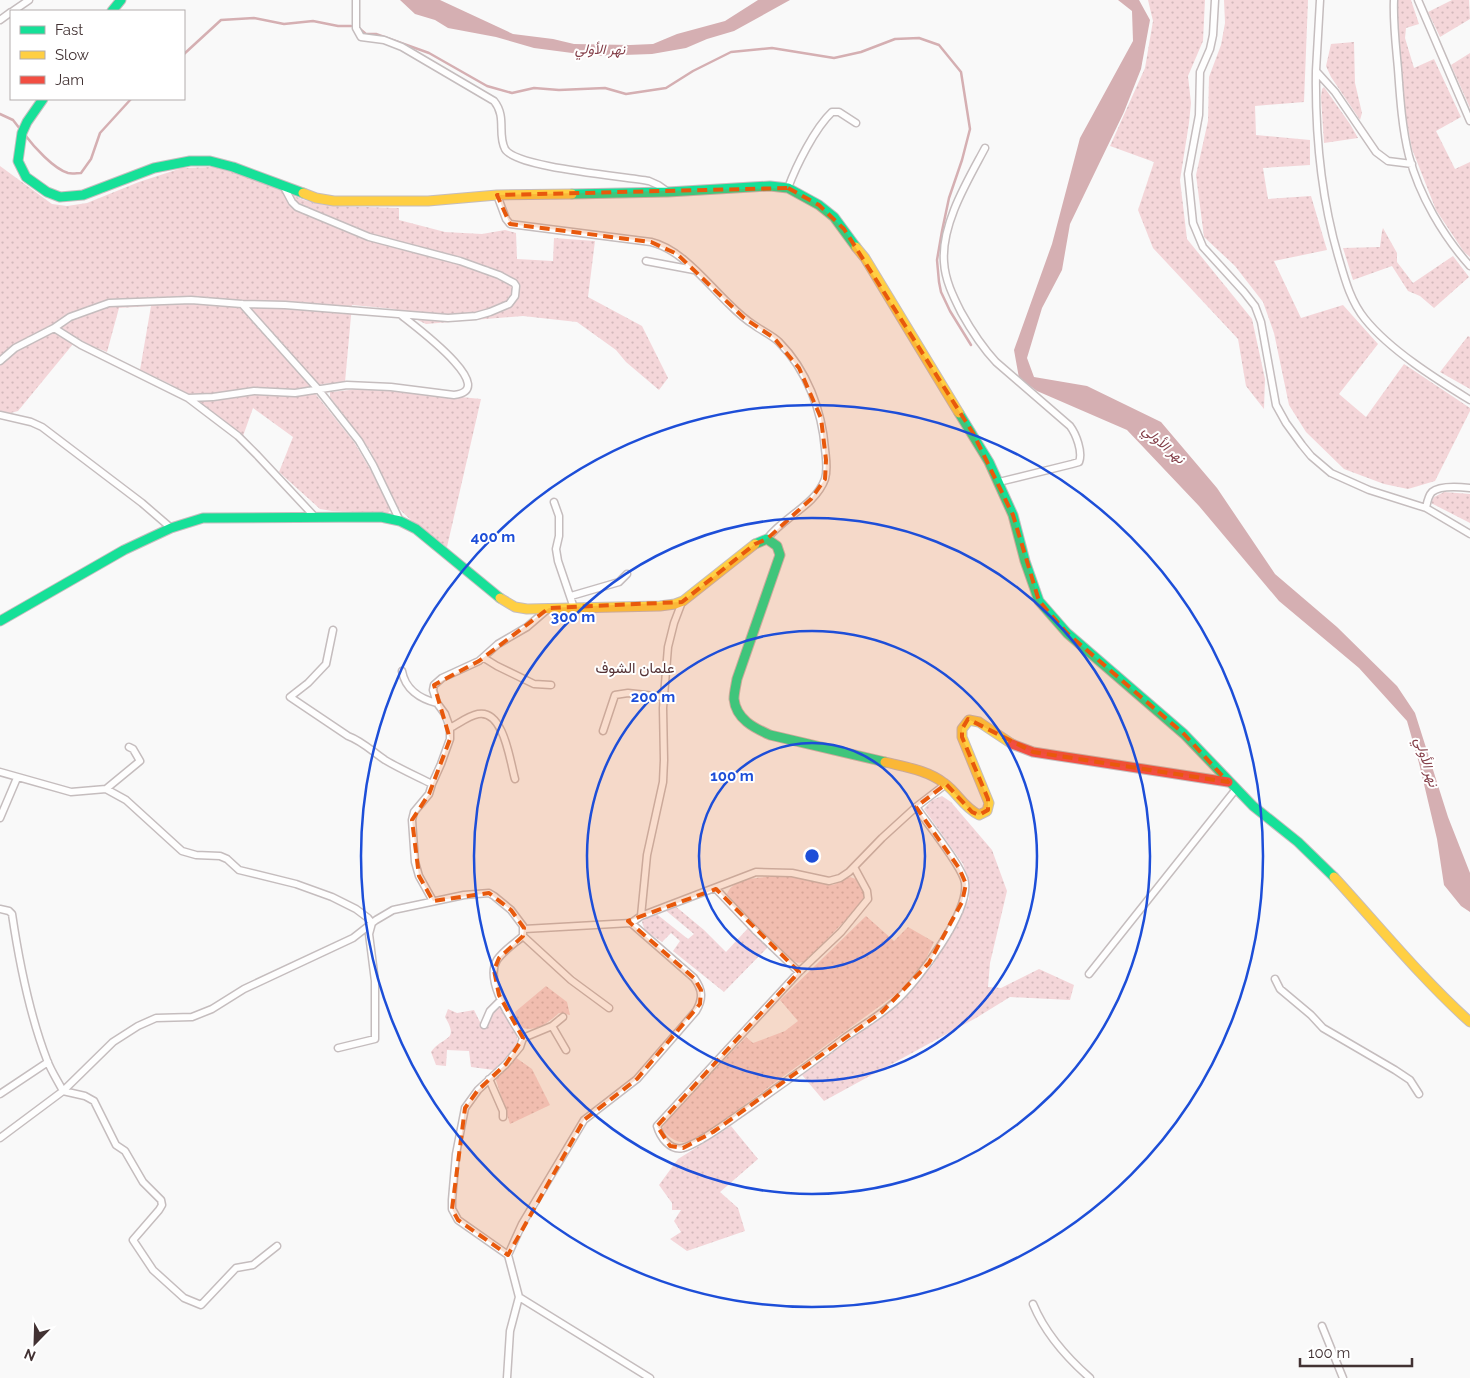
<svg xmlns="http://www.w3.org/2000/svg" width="1470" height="1378" font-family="Raleway,Vazirmatn,sans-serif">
  <defs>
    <pattern id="grass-dots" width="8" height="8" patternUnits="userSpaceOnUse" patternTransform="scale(1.25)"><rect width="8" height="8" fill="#f4d6d9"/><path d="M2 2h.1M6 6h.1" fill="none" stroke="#d2b8bb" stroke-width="1.8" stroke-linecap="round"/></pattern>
  </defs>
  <rect width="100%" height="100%" fill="#f9f9f9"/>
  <path fill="url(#grass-dots)" d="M 1148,0 L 1205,0 L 1203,41 L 1188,76 L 1191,103 L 1189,123 L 1180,180 L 1187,239 L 1252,319 L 1265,379 L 1264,409 L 1246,386 L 1238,339 L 1153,248 L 1138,210 L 1154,162 L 1110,146 L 1145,68 L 1153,21 Z
    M 1224,0 L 1308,0 L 1304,102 L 1255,106 L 1256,135 L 1310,140 L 1310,165 L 1263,168 L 1268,199 L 1311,196 L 1327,250 L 1274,261 L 1301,318 L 1343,305 L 1378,344 L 1339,394 L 1366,417 L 1404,364 L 1470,408 L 1470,411 L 1435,481 L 1408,489 L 1384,484 L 1344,469 L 1306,432 L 1289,405 L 1274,333 L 1263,302 L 1235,266 L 1204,237 L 1196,175 L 1208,121 L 1209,77 L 1221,45 L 1225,23 Z
    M 1397,0 L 1411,0 L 1419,24 L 1406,28 L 1405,38 L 1414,68 L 1434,59 L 1461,117 L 1436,131 L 1455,169 L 1470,162 L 1470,257 L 1464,252 L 1436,210 L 1412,149 L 1405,113 L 1398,41 Z
    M 1452,0 L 1469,0 L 1470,19 L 1440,37 L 1428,12 Z
    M 1354,42 L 1355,83 L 1362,113 L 1360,120 L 1331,77 L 1326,66 L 1331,44 Z
    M 1470,53 L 1470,108 L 1451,65 Z
    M 1324,87 L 1350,124 L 1358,138 L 1324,143 L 1321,97 L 1322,89 Z
    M 0,166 L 52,204 L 67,206 L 87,203 L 139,182 L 182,168 L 213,167 L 243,175 L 304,200 L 320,204 L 336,206 L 399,208 L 399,220 L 445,232 L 482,234 L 505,230 L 516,233 L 517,259 L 553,261 L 554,238 L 595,241 L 588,297 L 642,326 L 668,378 L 659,390 L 626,362 L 616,350 L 577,322 L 523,316 L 426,324 L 394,309 L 352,305 L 345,382 L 323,384 L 310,387 L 354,442 L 370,469 L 391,510 L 388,513 L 332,511 L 320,509 L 279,472 L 293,437 L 253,408 L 243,436 L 172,385 L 140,370 L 151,306 L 119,308 L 107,352 L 89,345 L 78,338 L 18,411 L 0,416 Z
    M 1383,228 L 1397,253 L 1397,262 L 1413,283 L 1453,256 L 1469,277 L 1434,308 L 1420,296 L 1408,291 L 1392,266 L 1353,280 L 1343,248 L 1380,247 L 1382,231 Z
    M 1468,336 L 1470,337 L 1470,389 L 1440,372 Z
    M 369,388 L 481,399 L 447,547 L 416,525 L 396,506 L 370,450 L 330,397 L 330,392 Z
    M 1444,492 L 1470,494 L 1470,523 L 1431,503 L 1434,497 Z
    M 942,796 L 951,802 L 992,850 L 1007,891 L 990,963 L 988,987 L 1001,988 L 1039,969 L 1074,985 L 1070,1000 L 1010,997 L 976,1018 L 824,1101 L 802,1075 L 899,1003 L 933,965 L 969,899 L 969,882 L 963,864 L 924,809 L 932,800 Z
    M 792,877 L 833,885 L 850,877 L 856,879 L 866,896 L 864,901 L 807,960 C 803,962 800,964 796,962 C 776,953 744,912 727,894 C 734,874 774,877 792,877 Z
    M 674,905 L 704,930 L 726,952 L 749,927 L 768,947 L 724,992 L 673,951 L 680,941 L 671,933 L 662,942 L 645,931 L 642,922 L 645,915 L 654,912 L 688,939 L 694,934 L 664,909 Z
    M 866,916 L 894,941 L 908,927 L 934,942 L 925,961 L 899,992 L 717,1125 C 695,1138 683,1154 662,1129 L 669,1117 L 746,1037 L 753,1043 L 785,1031 L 798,1021 L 780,1000 Z
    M 546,986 L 567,1002 L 570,1015 L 559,1013 C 549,1022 537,1032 523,1028 L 517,1021 L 515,1012 Z
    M 500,1007 L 502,1008 C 524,1045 523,1039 494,1070 L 471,1067 L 469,1051 L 447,1050 L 446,1066 L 436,1065 L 431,1052 C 443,1035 460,1042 445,1017 L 448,1009 L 457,1013 L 474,1010 L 480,1022 L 486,1022 C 489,1016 492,1008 500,1007 Z
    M 515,1057 L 532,1069 L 550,1105 L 510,1124 L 495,1077 Z
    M 731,1126 L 758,1159 L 720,1192 L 738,1208 L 745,1231 L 687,1251 L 670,1239 L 681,1232 L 674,1221 L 681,1210 L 672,1210 L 672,1203 L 659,1185 L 678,1159 Z"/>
  <path fill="#d5afb2" d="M 400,0 L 440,0 L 513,34 L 553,39 L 574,44 L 630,45 L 653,44 L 677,34 L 725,21 L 758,0 L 790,0 L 734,31 L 707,39 L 686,48 L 652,54 L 595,56 L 534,48 L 496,37 L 448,28 L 435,20 L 415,14 Z
    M 1118,0 L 1139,0 L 1150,20 L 1141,69 L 1124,112 L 1070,224 L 1062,270 L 1042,308 L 1027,358 L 1034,377 L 1087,386 L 1161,422 L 1217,488 L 1275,574 L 1337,627 L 1397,686 L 1415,713 L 1448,817 L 1470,873 L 1470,912 L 1461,906 L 1444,885 L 1437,839 L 1419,763 L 1407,721 L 1359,668 L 1279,601 L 1199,506 L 1127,430 L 1037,391 L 1019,378 L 1014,350 L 1052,244 L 1080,138 L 1133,41 L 1132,11 Z"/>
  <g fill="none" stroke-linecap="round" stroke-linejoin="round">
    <path stroke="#d5afb2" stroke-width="2.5" d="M 360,29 L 366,34 L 376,34 L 429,53 L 487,86 L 512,93 L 534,88 L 559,90 L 605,88 L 626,94 L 666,88 L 693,71 L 731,52 L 772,48 L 834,58 L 861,52 L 895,39 L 919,38 L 939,45 L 961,72 L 970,129 L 962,160 L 949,198 L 942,231 L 937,260 L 939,282 L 941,292 L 950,311 L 971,345
      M 184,54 L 221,20 L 254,18 L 284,24 L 313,21 L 338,26 L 351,26
      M 0,114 L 13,120 L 20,129
      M 25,135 C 34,147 54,169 68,173 C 72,174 77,173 81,173 L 91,159 L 100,133 L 131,99"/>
    <defs>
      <path id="street" d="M 356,0 L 356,28 L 361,37 L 384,40 L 402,47 L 494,101 C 507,117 497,134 505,149 C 516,168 624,176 649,181 L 658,185 L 668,192
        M 1215,0 L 1213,35 L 1210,49 L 1200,72 L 1199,115 L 1188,174 L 1193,223 L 1203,247 L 1244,292 L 1255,306 L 1261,322 L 1276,405 L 1286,423 L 1302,445 L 1311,456 L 1331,473 L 1369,490 L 1426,508 L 1470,534
        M 1394,0 C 1393,23 1396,46 1398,69 C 1400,97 1402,128 1409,156 C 1419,195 1443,236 1470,266
        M 1418,0 L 1470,121
        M 13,11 L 29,0
        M 0,20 L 11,12
        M 1316,71 L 1320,0
        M 985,148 C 968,180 941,224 944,262 C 945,280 953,296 961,312 C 971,330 982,347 996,362 L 1070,426 C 1076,434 1083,452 1079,462 L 1072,464 L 999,482
        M 1412,164 L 1388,161 L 1376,152 L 1335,92 L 1316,71 C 1315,135 1321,198 1339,259 C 1345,280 1351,302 1365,319 C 1390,350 1436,379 1470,400
        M 788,188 C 796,166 815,128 832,112 L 839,112 L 856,123
        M 497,195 L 506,219 L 510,224 L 651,242 C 681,249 706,282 728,303 C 736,311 744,319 754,325 C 762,331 772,335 779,342 C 807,370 822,411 825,449 C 826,459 828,469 825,479 C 815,506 783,517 767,539
        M 646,261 L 694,270
        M 242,304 L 318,389 L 359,441 L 373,465 L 400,521
        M 54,328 L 81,345 L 188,398 L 238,436 L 257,455 L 314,516
        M 0,361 L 15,348 L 54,328 L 70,317 L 109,303 L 191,300 L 242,304 L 285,305 L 448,318 L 476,316 L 490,312 L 509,304 L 515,296 L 516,286 L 514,283 L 499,275 L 460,261 L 369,237 L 297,207 L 292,202 L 284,187
        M 188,398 L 213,397 L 254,391 L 295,393 L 347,385 L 391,387 L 454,395 C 502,390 412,324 401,315
        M 0,415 L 31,422 L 42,427 L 142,503 L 171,528
        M 554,502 L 559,516 L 559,536 L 556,549 L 558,561 L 574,608
        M 1426,508 C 1427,503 1428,496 1432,492 C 1440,485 1461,487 1470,488
        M 571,596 L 619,582 L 627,574
        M 333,630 L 326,664 L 308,683 L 290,697 L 348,736 C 362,741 373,752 385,760 C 400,769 416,776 432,784
        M 484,658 L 497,666 L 534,684 L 551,685
        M 402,671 C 405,689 420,699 437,703
        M 450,728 C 458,724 468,716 478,714 C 504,709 510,762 515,779
        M 603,731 L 615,695 L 628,693 L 664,697
        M 0,772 L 71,792 L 106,789 L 126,800 L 182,851 L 196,855 L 220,856 L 227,859 L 239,870 L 296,884 L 332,897 L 356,909 L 368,918 L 372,923 L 369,934 L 375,981 L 375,1039 L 338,1048
        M 106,789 L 140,761 L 133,749 L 129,747
        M 0,818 L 17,778
        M 716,889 L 755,930 L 799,972 L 841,932 L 868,899 L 867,891 L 854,867
        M 433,901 L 419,876 L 415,862 L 412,820 L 414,812 L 429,794 L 432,784 L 441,764 L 450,739 L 450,728 L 445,714 L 437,703 L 433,690 L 434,685 L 442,678 L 479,661 L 498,644 L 527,627 L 549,608
        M 0,909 L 9,911 L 12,914 C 19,961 30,1016 47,1060 C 51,1071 58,1081 63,1091 L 85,1096 L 94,1101 L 116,1145 L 125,1151 L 143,1182 L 161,1200 L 162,1205 L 159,1210 L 133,1240 L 153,1270 L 184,1298 L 201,1305 L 236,1268 L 253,1265 L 277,1246
        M 641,916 L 647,855 L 663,782 L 664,760 L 663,708 L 668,647 L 674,623 L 682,602
        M 524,929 L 631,923 L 641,916 L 756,872 L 792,873 L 829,881 L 840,878 L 849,872 L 882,838 L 916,807 L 946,784
        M 523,936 L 571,980 L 609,1008
        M 799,972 L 657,1126 C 660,1137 670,1151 683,1148 C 699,1144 728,1122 741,1113 C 777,1088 812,1063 846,1037 C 863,1025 883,1014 898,999 C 919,979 969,913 965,883 C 964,868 926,822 916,807
        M 1089,974 L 1236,789
        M 1275,979 L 1280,989 L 1311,1015 L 1323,1028 L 1395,1070 L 1410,1080 L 1419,1094
        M 484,1025 L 490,1011 L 501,1000
        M 552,1026 L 566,1050
        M 523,1038 L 552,1026 L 563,1017
        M 489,1079 L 503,1111 L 503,1117
        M 0,1094 L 48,1062
        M 0,1138 L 63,1091 L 113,1042 L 138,1026 L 156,1018 L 192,1017 L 212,1009 L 244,989 L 353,938 L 376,920 L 393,910 L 464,895 L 489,893 L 494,896 L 511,910 L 523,926 L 523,936 C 515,943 503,951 497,960 C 484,981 512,1020 523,1038 L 520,1047 L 506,1064 L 478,1090 L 465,1108 L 456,1154 L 452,1200 L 452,1209 L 458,1220 L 508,1255 L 519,1297 L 510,1331 L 507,1378
        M 508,1255 L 522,1224 L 584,1120 L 637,1079 L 696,1011 C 703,999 703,990 694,978 L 631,923
        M 519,1297 L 650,1378
        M 1033,1304 C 1045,1333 1066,1357 1090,1378
        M 1322,1326 L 1343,1378"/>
      <path id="fast" d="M 112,11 L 121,0
        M 43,99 L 27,122 L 22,133 L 18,161 L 26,177 L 47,192 L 60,197 L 83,195 L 154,168 L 190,161 L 210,161 L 233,167 L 303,193
        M 572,194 L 668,192 L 770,186 L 788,188 L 819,205 L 834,217 L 856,247
        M 959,413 L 989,462 L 1013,515 L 1025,561 L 1039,601 L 1067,633 L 1184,734 L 1253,806 L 1298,842 L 1334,877
        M 755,544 L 767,539 L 777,546 L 780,555 L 737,679 C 736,685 734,693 734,699 C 736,719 754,728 770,735 L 885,762
        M 0,621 L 124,550 L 171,528 L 203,518 L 381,517 L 400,521 L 416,529 L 500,598"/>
      <path id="slow" d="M 303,193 L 316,198 L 334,201 L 428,201 L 497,195 L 572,194
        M 856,247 L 865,258 L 959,413
        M 500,598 L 515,607 L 527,609 L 660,606 L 675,604 L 683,601 L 755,544
        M 885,762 C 905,767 927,770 944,783 C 958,793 962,806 979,815 L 987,811 L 989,803 L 962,737 L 962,729 L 969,720 L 979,722 L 1012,744
        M 1334,877 C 1379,926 1421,978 1470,1022"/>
      <path id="jam" d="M 1012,744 L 1033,752 L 1228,782"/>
    </defs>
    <use href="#street" stroke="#c5bdbe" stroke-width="9"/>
    <use href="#fast" stroke="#c5bdbe" stroke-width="11"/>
    <use href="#slow" stroke="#c5bdbe" stroke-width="11"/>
    <use href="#jam" stroke="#c5bdbe" stroke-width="11"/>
    <use href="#street" stroke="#fefefe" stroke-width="6"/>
    <use href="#fast" stroke="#16e098" stroke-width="9"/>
    <use href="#slow" stroke="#ffcf43" stroke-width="9"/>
    <use href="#jam" stroke="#f24e42" stroke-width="9"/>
  </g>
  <path fill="#e8590c" fill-opacity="0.2" stroke="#e8590c" stroke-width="4" stroke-dasharray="10 6" stroke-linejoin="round" d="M 788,188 L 819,205 L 844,229 L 973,433 L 1013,515 L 1039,601 L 1067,633 L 1184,734 L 1228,782 L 1033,752 L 968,719 L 962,729 L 962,737 L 988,799 L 988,810 L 979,815 L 972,812 L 946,784 L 916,807 L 959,868 L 966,884 L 962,902 L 929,963 L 882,1012 L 713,1132 L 683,1148 L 670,1146 L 657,1126 L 799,972 L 716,889 L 628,921 L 694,978 L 701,990 L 700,1004 L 637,1079 L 584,1120 L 508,1255 L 458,1220 L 452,1209 L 465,1108 L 478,1090 L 506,1064 L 523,1038 L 499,995 L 494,970 L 499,958 L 523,936 L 524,928 L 511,910 L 489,893 L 433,901 L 419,876 L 412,820 L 429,794 L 450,739 L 434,685 L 479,661 L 549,608 L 682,602 L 755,544 L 767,539 L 811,499 L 825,479 L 826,460 L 821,418 L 799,368 L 774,338 L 744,318 L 677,254 L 651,242 L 510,224 L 497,195 Z"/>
  <g fill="none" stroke="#1d4ed8" stroke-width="2.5">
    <circle cx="812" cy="856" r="113"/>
    <circle cx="812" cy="856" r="225"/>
    <circle cx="812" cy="856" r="338"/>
    <circle cx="812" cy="856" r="451"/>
  </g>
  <g text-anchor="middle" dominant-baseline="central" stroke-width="4" stroke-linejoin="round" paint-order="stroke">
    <g font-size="14" font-style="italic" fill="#843f49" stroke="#fff">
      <text transform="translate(600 49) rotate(1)">نهر الأولي</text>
      <text transform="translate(1164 444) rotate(41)">نهر الأولي</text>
      <text transform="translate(1427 762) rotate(73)">نهر الأولي</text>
    </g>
    <g font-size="15" fill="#553336" stroke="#fff">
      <text x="635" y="668">علمان الشوف</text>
    </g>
  </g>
  <circle cx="812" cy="856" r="8" fill="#1d4ed8" stroke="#fff" stroke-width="2.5"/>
  <g font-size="15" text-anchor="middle" font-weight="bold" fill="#1d4ed8" stroke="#fff" stroke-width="4" stroke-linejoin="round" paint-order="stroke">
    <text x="493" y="542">400 m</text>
    <text x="573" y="622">300 m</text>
    <text x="653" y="702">200 m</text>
    <text x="732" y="781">100 m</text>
  </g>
  <rect x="10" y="10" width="175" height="90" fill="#ffffff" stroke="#b3adad"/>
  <rect x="20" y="26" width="25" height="8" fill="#16e098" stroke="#b3adad"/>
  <text x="55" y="35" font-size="15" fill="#423233">Fast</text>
  <rect x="20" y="51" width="25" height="8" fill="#ffcf43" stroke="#b3adad"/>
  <text x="55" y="60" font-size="15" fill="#423233">Slow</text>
  <rect x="20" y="76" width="25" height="8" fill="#f24e42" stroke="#b3adad"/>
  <text x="55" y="85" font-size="15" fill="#423233">Jam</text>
  <g transform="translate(35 1343) rotate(203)" stroke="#ffffff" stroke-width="4" paint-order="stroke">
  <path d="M0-4L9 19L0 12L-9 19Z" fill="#423233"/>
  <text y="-8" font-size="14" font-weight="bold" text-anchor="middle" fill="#423233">N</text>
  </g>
  <path d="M1300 1358v8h112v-8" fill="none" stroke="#423233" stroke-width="2.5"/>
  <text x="1308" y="1358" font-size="15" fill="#423233" stroke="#ffffff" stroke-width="4" paint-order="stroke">100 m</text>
</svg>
